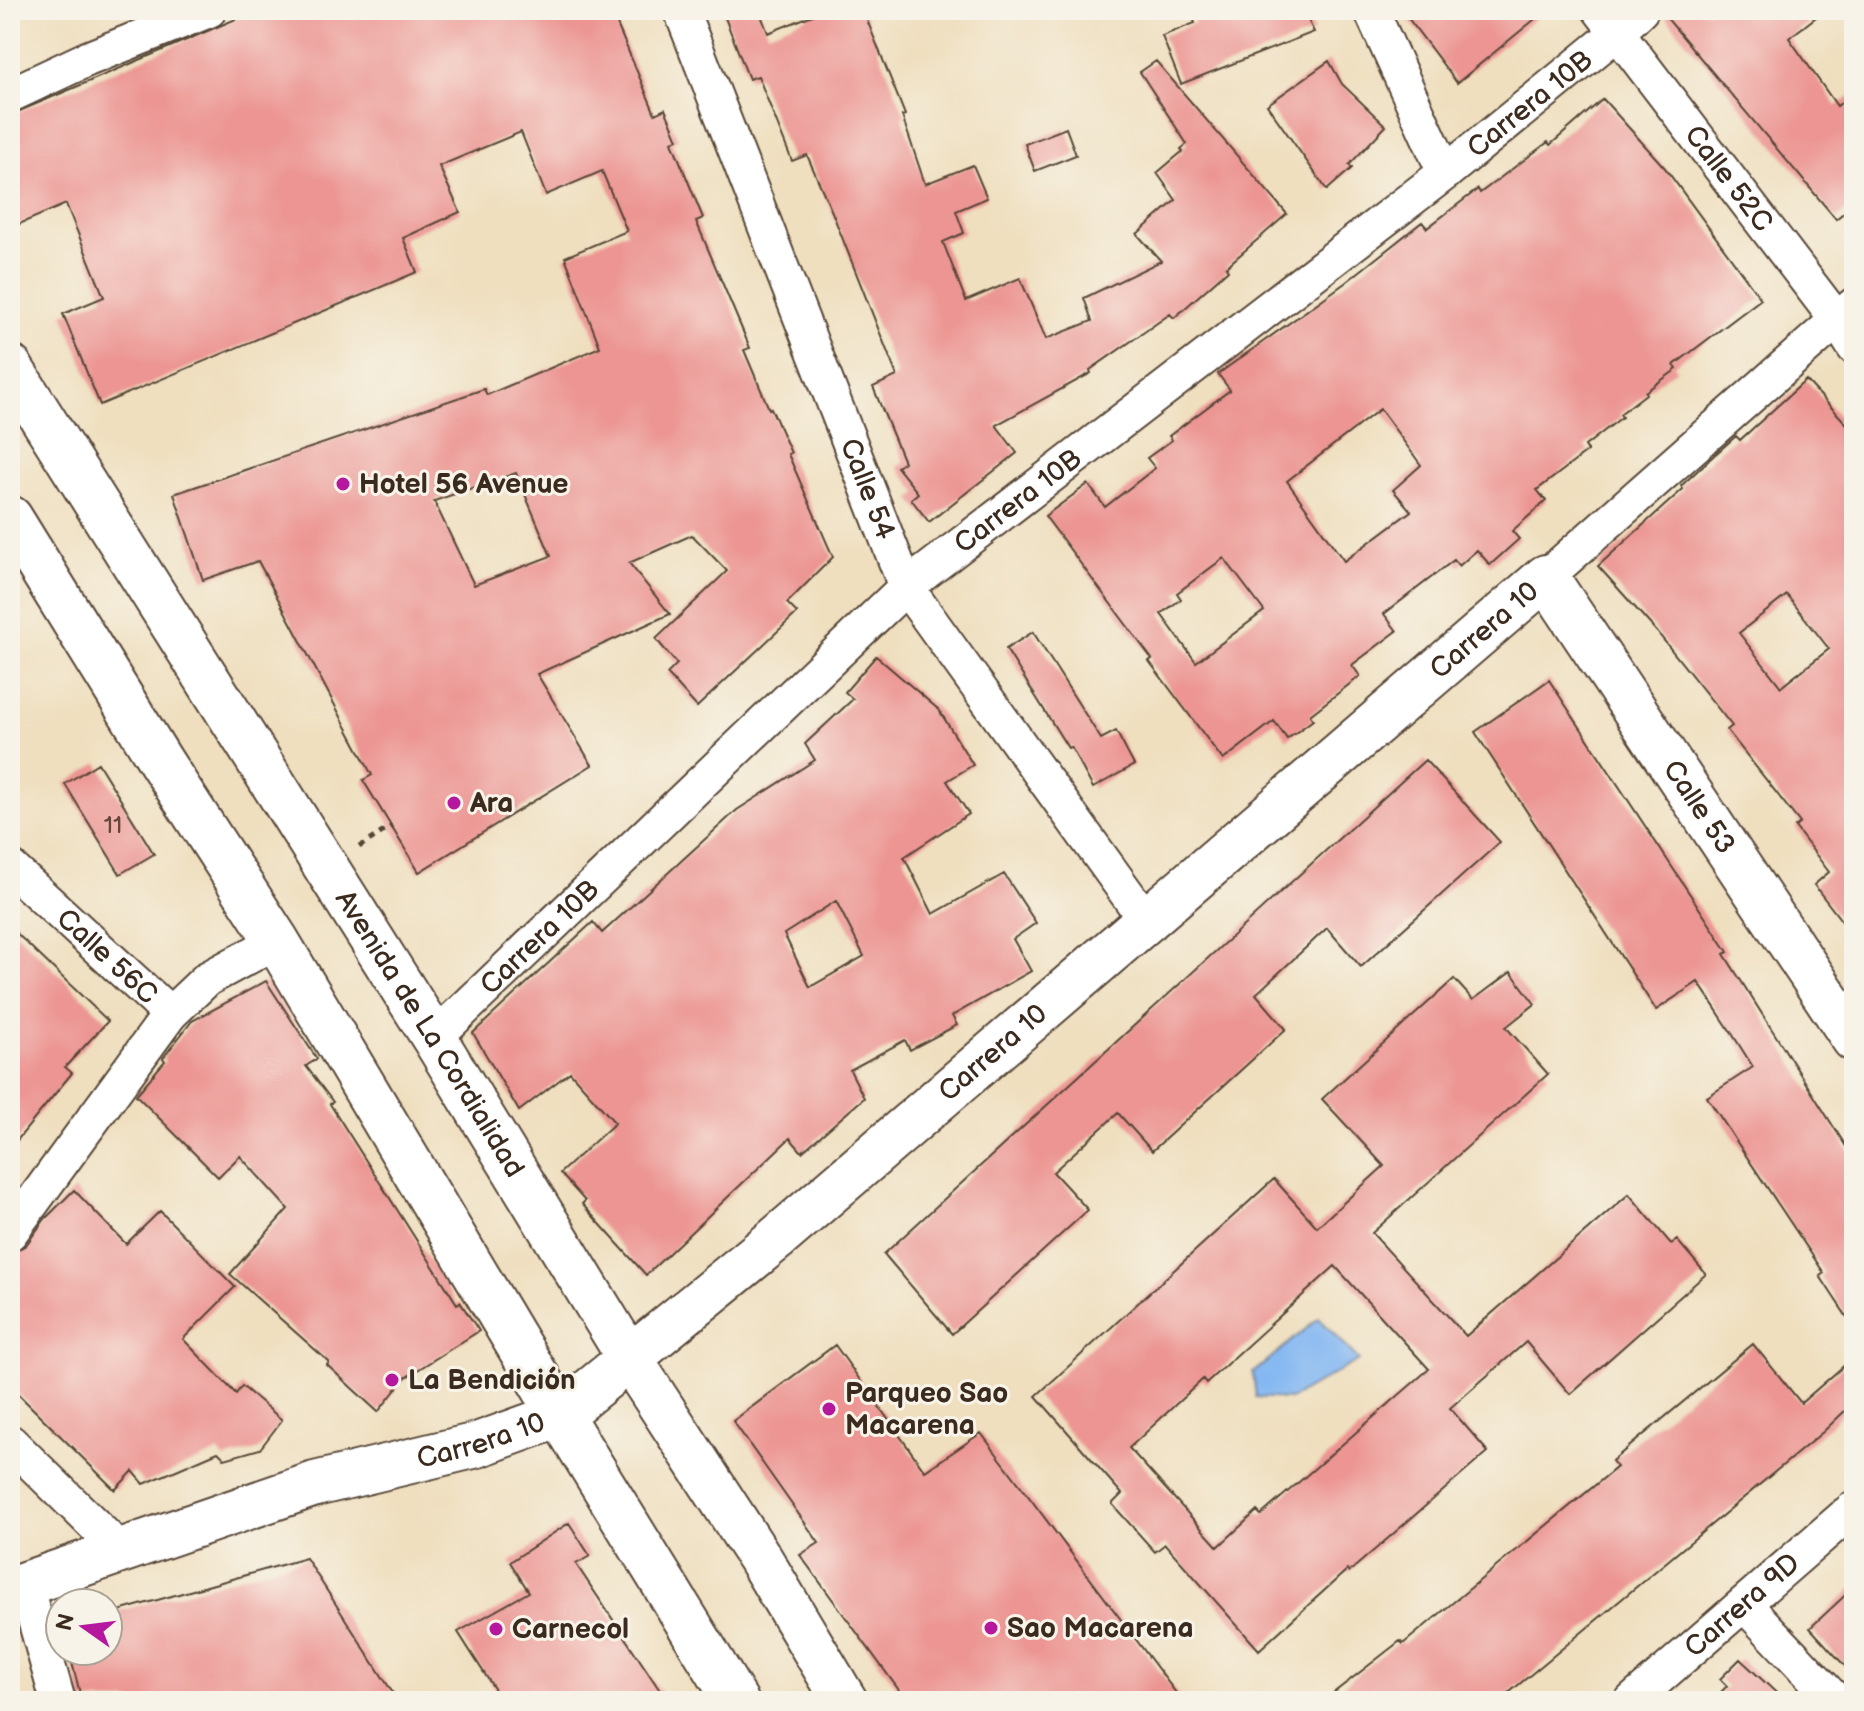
<svg xmlns="http://www.w3.org/2000/svg" width="1864" height="1711" font-family="'Balsamiq Sans',sans-serif">
  <rect width="100%" height="100%" fill="#f7f3e8"/>
  <filter id="ink" filterUnits="userSpaceOnUse"><feTurbulence type="fractalNoise" baseFrequency=".0125" numOctaves="2"/><feDisplacementMap in="SourceGraphic" scale="16" xChannelSelector="R" yChannelSelector="G"/><feConvolveMatrix kernelMatrix="1 2 1 2 8 2 1 2 1" color-interpolation-filters="sRGB"/></filter>
  <filter id="wash" filterUnits="userSpaceOnUse"><feTurbulence type="fractalNoise" baseFrequency=".006" numOctaves="4" result="noise"/><feDisplacementMap in="SourceGraphic" scale="32" xChannelSelector="R" yChannelSelector="G"/><feGaussianBlur stdDeviation="1.8" result="paint"/><feColorMatrix in="noise" values="0 0 0 0 0 0 0 0 0 0 0 0 0 0 0 0 0 1.4 0 .05"/><feComposite in="paint" operator="in"/></filter>
  <g filter="url(#wash)">
    <rect width="100%" height="100%" fill="#efdfbf"/>
    <path fill="#85b8f2" stroke="#607188" stroke-width="2" d="M 1319,1318 L 1359,1360 L 1290,1399 L 1256,1397 L 1253,1373 Z"/>
    <g id="blocks">
      <path fill="#ec9593" fill-rule="evenodd" d="M 257,10 L 611,10 L 655,114 L 665,109 L 678,139 L 672,142 L 703,218 L 696,221 L 750,348 L 744,350 L 769,409 L 771,408 L 791,453 L 788,454 L 833,557 L 787,603 L 797,613 L 697,707 L 667,674 L 677,664 L 656,639 L 727,571 L 692,535 L 629,563 L 670,614 L 537,674 L 592,765 L 419,872 L 363,780 L 372,775 L 258,561 L 203,580 L 174,494 L 484,389 L 487,395 L 600,347 L 565,257 L 627,231 L 602,171 L 546,195 L 521,132 L 439,166 L 460,212 L 403,238 L 417,272 L 100,405 L 63,314 L 104,297 L 66,204 L 10,228 L 10,115 ZM 516,473 L 551,556 L 474,585 L 434,501 Z
        M 722,10 L 759,10 L 768,33 L 825,10 L 863,10 L 905,115 L 902,116 L 925,184 L 973,165 L 987,198 L 956,211 L 964,233 L 943,242 L 966,301 L 1020,278 L 1046,339 L 1092,321 L 1084,298 L 1161,261 L 1137,234 L 1176,200 L 1157,173 L 1183,151 L 1181,149 L 1187,144 L 1140,72 L 1156,61 L 1287,214 L 1226,267 L 1228,270 L 1174,318 L 1170,314 L 1090,370 L 1091,373 L 996,425 L 1017,453 L 929,522 L 911,499 L 918,493 L 897,467 L 904,462 L 873,387 L 897,376 L 832,212 L 807,155 L 792,161 L 758,76 L 749,79 Z
        M 1190,10 L 1303,10 L 1314,32 L 1181,84 L 1162,36 L 1195,23 Z
        M 1402,10 L 1546,10 L 1457,83 Z
        M 1660,10 L 1825,10 L 1789,38 L 1837,106 L 1854,93 L 1854,204 L 1836,219 Z
        M 1329,61 L 1342,84 L 1386,126 L 1349,165 L 1352,168 L 1327,190 L 1267,105 Z
        M 1603,99 L 1665,168 L 1761,299 L 1674,365 L 1677,369 L 1645,392 L 1646,394 L 1620,414 L 1622,417 L 1585,446 L 1588,451 L 1537,490 L 1546,501 L 1512,531 L 1519,539 L 1490,565 L 1477,550 L 1459,566 L 1454,560 L 1384,614 L 1397,631 L 1352,665 L 1360,676 L 1310,715 L 1313,720 L 1287,739 L 1274,721 L 1223,760 L 1149,661 L 1152,659 L 1045,516 L 1088,484 L 1105,507 L 1155,468 L 1147,458 L 1172,440 L 1169,436 L 1230,390 L 1218,374 L 1345,283 L 1422,222 L 1427,228 L 1478,189 L 1480,193 L 1548,142 L 1550,145 ZM 1380,409 L 1421,465 L 1393,490 L 1411,511 L 1344,561 L 1287,481 ZM 1224,558 L 1264,611 L 1196,662 L 1161,614 L 1181,599 L 1177,593 Z
        M 1066,128 L 1076,155 L 1035,171 L 1025,144 Z
        M 1806,380 L 1854,432 L 1854,937 L 1814,885 L 1829,872 L 1795,827 L 1800,823 L 1727,730 L 1732,726 L 1657,632 L 1598,566 L 1683,489 L 1681,486 L 1711,458 L 1736,436 L 1740,440 ZM 1787,595 L 1829,649 L 1781,687 L 1739,633 Z
        M 1033,632 L 1101,739 L 1116,731 L 1134,765 L 1093,788 L 1071,747 L 1068,748 L 1006,649 Z
        M 876,656 L 939,710 L 973,765 L 947,781 L 969,814 L 904,857 L 933,914 L 1004,874 L 1036,923 L 1013,939 L 1031,971 L 952,1016 L 957,1025 L 910,1050 L 905,1040 L 850,1070 L 864,1098 L 802,1152 L 790,1138 L 646,1275 L 582,1204 L 585,1201 L 560,1173 L 615,1123 L 570,1072 L 519,1111 L 473,1033 L 593,922 L 602,933 L 737,810 L 815,760 L 805,744 L 853,699 L 845,692 ZM 836,901 L 864,956 L 810,987 L 784,934 Z
        M 1549,680 L 1728,952 L 1724,954 L 1854,1159 L 1854,1328 L 1820,1276 L 1824,1273 L 1707,1097 L 1753,1067 L 1731,1032 L 1698,982 L 1656,1010 L 1475,732 Z
        M 1425,760 L 1500,842 L 1361,967 L 1327,928 L 1256,994 L 1286,1029 L 1152,1151 L 1118,1113 L 1053,1172 L 1088,1210 L 952,1334 L 884,1254 Z
        M 98,763 L 154,854 L 120,874 L 65,784 Z
        M 10,927 L 108,1021 L 65,1067 L 72,1073 L 10,1149 Z
        M 1511,972 L 1535,1004 L 1506,1027 L 1548,1074 L 1372,1233 L 1466,1336 L 1629,1194 L 1671,1244 L 1677,1240 L 1706,1274 L 1570,1394 L 1526,1342 L 1450,1408 L 1488,1452 L 1349,1572 L 1347,1570 L 1259,1650 L 1165,1544 L 1155,1552 L 1112,1504 L 1122,1494 L 1036,1396 L 1274,1179 L 1317,1227 L 1384,1166 L 1322,1099 L 1454,979 L 1473,1000 ZM 1335,1266 L 1429,1369 L 1261,1515 L 1257,1511 L 1218,1547 L 1129,1448 L 1203,1379 L 1206,1383 Z
        M 266,981 L 317,1059 L 306,1066 L 333,1102 L 330,1104 L 457,1304 L 460,1302 L 479,1331 L 405,1378 L 378,1412 L 327,1365 L 329,1362 L 230,1274 L 288,1209 L 240,1156 L 218,1177 L 136,1095 L 165,1061 L 163,1058 L 192,1021 Z
        M 74,1190 L 126,1244 L 160,1211 L 235,1287 L 183,1339 L 236,1394 L 242,1386 L 282,1420 L 260,1449 L 225,1459 L 218,1452 L 144,1484 L 133,1471 L 115,1490 L 10,1386 L 10,1254 L 26,1245 L 45,1219 Z
        M 1753,1344 L 1801,1403 L 1854,1357 L 1854,1402 L 1824,1431 L 1499,1701 L 1323,1701 L 1400,1641 L 1403,1644 L 1617,1467 L 1612,1461 Z
        M 835,1345 L 925,1471 L 981,1433 L 1182,1701 L 907,1701 L 800,1555 L 819,1543 L 733,1421 Z
        M 569,1523 L 590,1556 L 576,1564 L 667,1701 L 502,1701 L 458,1632 L 529,1592 L 510,1562 Z
        M 306,1558 L 398,1701 L 82,1701 L 69,1651 L 108,1651 L 108,1614 Z
        M 1854,1587 L 1854,1676 L 1810,1628 Z
        M 1740,1659 L 1785,1701 L 1712,1701 L 1727,1686 L 1720,1679 Z"/>
    </g>
  </g>
  <g filter="url(#ink)">
    <use href="#blocks" fill-opacity="0" stroke="#564536" stroke-width="2"/>
    <g fill="none" stroke-linecap="round" stroke-linejoin="round">
      <defs>
        <g id="minor">
          <path id="s1" d="M 681,10 L 906,587 L 1146,920"/>
          <path d="M 1371,10 L 1445,173"/>
          <path id="s2" d="M 1600,10 L 1837,320 L 1854,347"/>
          <path d="M 10,95 L 87,59 L 209,10"/>
          <path d="M 1546,577 L 1854,305"/>
          <path id="s3" d="M 10,867 L 170,1014"/>
          <path id="s4" d="M 434,1038 L 906,587 L 1445,173 L 1618,32 L 1641,10"/>
          <path d="M 10,1233 L 170,1014 L 207,979 L 277,941"/>
          <path d="M 10,1442 L 121,1551"/>
          <path d="M 25,1584 L 58,1701"/>
          <path d="M 1744,1604 L 1836,1701"/>
          <path id="s5" d="M 1632,1701 L 1854,1508"/>
        </g>
        <g id="tertiary">
          <path id="s6" d="M 10,1589 L 315,1484 L 477,1445 L 560,1415 L 776,1239 L 1546,577 L 1854,1039"/>
        </g>
        <g id="secondary">
          <path id="s7" d="M 10,367 L 434,1038 L 630,1359 L 759,1557 L 845,1701"/>
          <path d="M 10,518 L 161,762 L 277,941 L 560,1415 L 736,1701"/>
        </g>
      </defs>
      <use href="#minor" stroke="#564536" stroke-width="38"/>
      <use href="#tertiary" stroke="#564536" stroke-width="48"/>
      <use href="#secondary" stroke="#564536" stroke-width="48"/>
      <path stroke="#564536" stroke-width="5" stroke-dasharray="6 6" stroke-linecap="butt" d="M 359,847 L 392,826"/>
      <use href="#minor" stroke="#fff" stroke-width="34"/>
      <use href="#tertiary" stroke="#fff" stroke-width="44"/>
      <use href="#secondary" stroke="#fff" stroke-width="44"/>
    </g>
  </g>
  <g fill="#b5179e" stroke="#f7f3e8" stroke-width="3">
    <circle cx="343" cy="484" r="8"/>
    <circle cx="454" cy="803" r="8"/>
    <circle cx="392" cy="1380" r="8"/>
    <circle cx="829" cy="1409" r="8"/>
    <circle cx="991" cy="1628" r="8"/>
    <circle cx="496" cy="1629" r="8"/>
  </g>
  <g text-anchor="middle" dominant-baseline="central" stroke-width="6" stroke-linejoin="round" paint-order="stroke">
    <g font-size="24" fill="#67453b">
      <text x="113" y="825">11</text>
    </g>
    <g font-size="28" fill="#3b2a1e" stroke="#f7f3e8">
      <text stroke="none"><textPath href="#s4" startOffset="1442">Carrera 10B</textPath></text>
      <text stroke="none"><textPath href="#s2" startOffset="212">Calle 52C</textPath></text>
      <text stroke="none"><textPath href="#s1" startOffset="514">Calle 54</textPath></text>
      <text stroke="none"><textPath href="#s4" startOffset="794">Carrera 10B</textPath></text>
      <text stroke="none"><textPath href="#s6" startOffset="1790">Carrera 10</textPath></text>
      <text stroke="none"><textPath href="#s6" startOffset="2148">Calle 53</textPath></text>
      <text stroke="none"><textPath href="#s4" startOffset="146">Carrera 10B</textPath></text>
      <text stroke="none"><textPath href="#s3" startOffset="132">Calle 56C</textPath></text>
      <text stroke="none"><textPath href="#s7" startOffset="788">Avenida de La Cordialidad</textPath></text>
      <text stroke="none"><textPath href="#s6" startOffset="1142">Carrera 10</textPath></text>
      <text stroke="none"><textPath href="#s6" startOffset="494">Carrera 10</textPath></text>
      <text stroke="none"><textPath href="#s5" startOffset="146">Carrera 9D</textPath></text>
    </g>
    <g font-size="28" font-weight="bold" fill="#3b2a1e" stroke="#f7f3e8" text-anchor="start">
      <text x="359" y="484">Hotel 56 Avenue</text>
      <text x="470" y="803">Ara</text>
      <text x="408" y="1380">La Bendición</text>
      <text x="845" y="1393">Parqueo Sao<tspan x="845" dy="32">Macarena</tspan></text>
      <text x="1007" y="1628">Sao Macarena</text>
      <text x="512" y="1629">Carnecol</text>
    </g>
  </g>
  <rect width="1864" height="1711" fill="none" stroke="#f7f3e8" stroke-width="40"/>
  <g transform="translate(84 1627) rotate(284)"><circle r="38" fill="#f7f3e8" stroke="#aca397" stroke-width="2"/>
  <path d="M0-6L14 30L0 20L-14 30Z" fill="#b5179e"/>
  <text y="-12" font-size="22" font-weight="bold" text-anchor="middle" fill="#3b2a1e">N</text>
  </g>
</svg>
